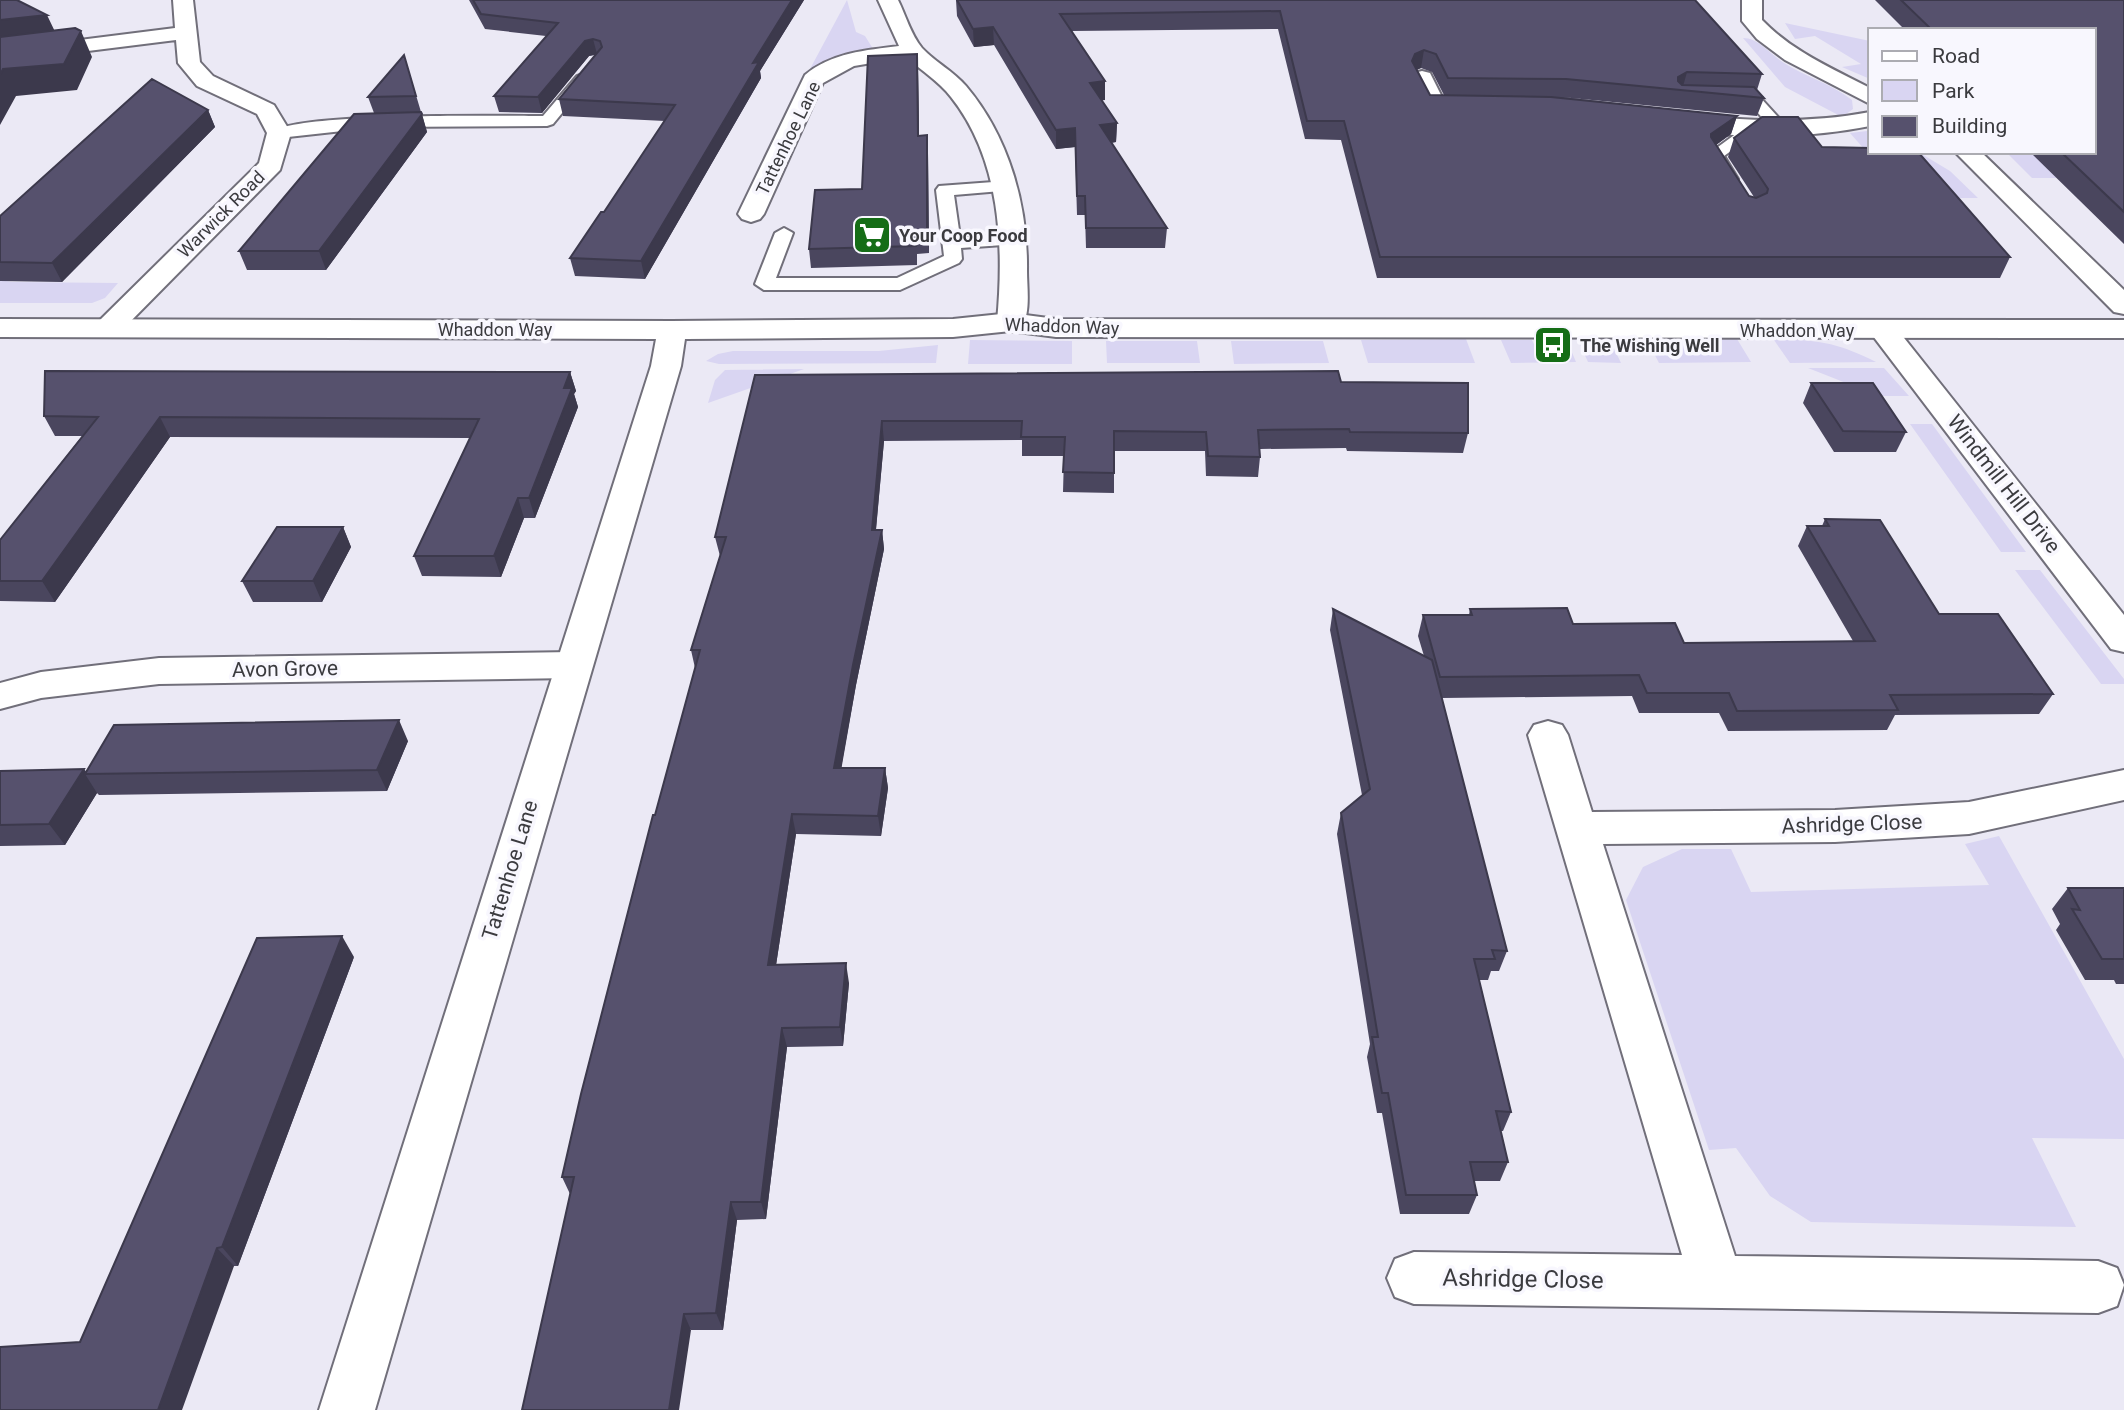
<svg xmlns="http://www.w3.org/2000/svg" width="2124" height="1410" font-family="Roboto,sans-serif">
  <rect width="100%" height="100%" fill="#ebe9f5"/>
  <path fill="#d9d5f2" d="M 847,0 L 856,32 L 865,36 L 875,52 L 834,61 L 810,69 Z
    M 1785,23 L 1870,41 L 1870,79 L 1842,67 L 1861,64 L 1815,36 L 1795,39 Z
    M 1743,38 C 1759,38 1771,55 1784,63 C 1806,77 1832,84 1852,100 L 1853,109 L 1842,117 L 1785,87 Z
    M 1867,131 L 1870,132 L 1870,152 L 1920,153 L 1950,171 L 1978,198 L 1932,198 L 1808,151 L 1865,150 L 1850,133 Z
    M 2006,152 L 2045,152 L 2072,178 L 2032,178 Z
    M 0,280 L 12,282 L 118,283 L 105,298 L 92,303 L 0,303 Z
    M 1466,339 L 1475,363 L 1368,363 L 1361,340 Z
    M 1737,339 L 1751,362 L 1659,363 L 1647,340 Z
    M 970,340 L 1072,341 L 1072,364 L 968,364 Z
    M 1501,340 L 1532,340 L 1537,351 L 1571,350 L 1576,362 L 1511,363 Z
    M 1578,340 L 1610,340 L 1621,363 L 1588,362 Z
    M 1774,340 C 1816,339 1838,343 1876,362 L 1790,363 Z
    M 1106,341 L 1197,341 L 1200,363 L 1107,363 Z
    M 1231,341 L 1323,341 L 1329,363 L 1234,364 Z
    M 938,345 L 936,363 L 719,364 L 706,361 L 718,354 L 733,351 L 879,351 Z
    M 1808,368 L 1884,368 L 1909,396 L 1879,396 Z
    M 804,369 L 708,403 L 715,380 L 725,370 Z
    M 1910,424 L 1932,424 L 2026,552 L 2001,552 Z
    M 2015,570 L 2040,570 L 2124,679 L 2124,684 L 2101,684 Z
    M 1999,836 L 2124,1059 L 2124,1139 L 2032,1138 L 2076,1227 L 1811,1222 L 1770,1196 L 1736,1148 L 1709,1150 L 1626,900 L 1643,867 L 1682,849 L 1731,849 L 1751,892 L 1989,885 L 1965,844 Z"/>
  <g fill="none" stroke-linecap="round" stroke-linejoin="round">
    <defs>
      <path id="service" d="M 582,74 L 590,79 L 553,124 L 547,126 L 379,127 L 279,138 L 271,133 C 291,112 503,116 543,116 L 577,76 Z
        M 1729,93 L 1758,95 L 1789,129 L 1787,132 L 1775,132 L 1749,103 L 1724,101 L 1721,98 Z
        M 1744,123 L 1750,125 L 1753,135 L 1724,156 L 1738,179 L 1736,183 L 1724,183 L 1707,155 L 1737,133 L 1738,125 Z
        M 1007,181 L 1016,186 L 1013,190 L 954,195 L 960,237 L 1011,235 L 1020,240 L 1017,244 L 961,248 L 962,259 L 959,263 L 900,290 L 764,290 L 755,284 L 775,233 L 784,228 L 793,233 L 776,278 L 897,278 L 944,256 L 936,190 L 939,186 Z"/>
      <path id="minor" d="M 173,0 L 193,0 L 200,62 L 213,76 L 274,105 L 291,133 L 280,170 L 119,333 L 109,336 L 99,333 L 95,327 L 99,321 L 259,163 L 267,133 L 257,114 L 197,86 L 178,63 L 176,40 L 0,62 L 0,50 L 175,28 Z
        M 878,0 L 898,0 C 906,16 911,35 922,48 C 935,62 953,71 966,86 C 1009,137 1028,205 1027,271 C 1027,288 1031,314 1021,328 L 1011,331 L 1001,328 L 997,322 C 1004,246 1001,160 951,97 C 939,81 921,71 907,57 L 854,66 L 823,83 L 764,214 L 760,219 L 751,222 L 742,219 L 738,214 L 805,75 C 831,53 866,50 899,46 Z
        M 1742,0 L 1762,0 L 1762,20 C 1793,52 1832,68 1870,88 L 1870,104 L 1785,60 L 1757,39 L 1742,21 Z
        M 1422,71 L 1430,73 L 1443,99 L 1483,101 L 1486,106 L 1483,111 L 1427,111 L 1411,78 L 1414,73 Z
        M 1870,112 L 1870,126 C 1810,138 1733,141 1673,126 L 1669,121 L 1673,116 L 1681,114 C 1745,121 1807,124 1870,112 Z
        M 1955,152 L 1981,152 L 2124,290 L 2124,314 L 2114,312 Z
        M 1883,321 L 1893,324 L 2124,615 L 2124,652 L 2111,649 L 1873,336 L 1869,330 L 1873,324 Z
        M 572,652 L 585,656 L 591,665 L 585,674 L 572,678 L 159,684 L 41,698 L 0,709 L 0,683 L 41,672 L 159,658 Z
        M 1548,721 L 1562,725 L 1568,735 L 1592,812 L 1835,810 L 1969,802 L 2124,770 L 2124,800 L 1969,834 L 1835,842 L 1603,844 L 1735,1256 L 2098,1261 L 2117,1268 L 2124,1285 L 2117,1306 L 2098,1313 L 1414,1304 L 1395,1297 L 1387,1278 L 1395,1259 L 1414,1252 L 1682,1255 L 1528,735 L 1534,725 Z"/>
      <path id="tertiary" d="M 1011,313 L 1056,319 L 2124,320 L 2124,338 L 1056,337 L 1011,331 L 953,337 L 685,339 L 681,366 L 375,1410 L 319,1410 L 651,366 L 656,339 L 0,337 L 0,319 L 672,321 L 953,319 Z"/>
    </defs>
    <use href="#service" stroke="#716f7a" stroke-width="4"/>
    <use href="#minor" stroke="#716f7a" stroke-width="4"/>
    <use href="#tertiary" stroke="#716f7a" stroke-width="4"/>
    <use href="#service" fill="#fff" fill-rule="evenodd"/>
    <use href="#minor" fill="#fff" fill-rule="evenodd"/>
    <use href="#tertiary" fill="#fff" fill-rule="evenodd"/>
  </g>
  <path fill="#4a465e" fill-rule="evenodd" d="M 469,0 L 804,0 L 760,71 L 761,78 L 645,279 L 575,276 L 570,258 L 604,212 L 665,121 L 563,116 L 559,99 L 595,55 L 589,56 L 542,113 L 499,112 L 494,96 L 546,36 L 485,29 Z
    M 956,0 L 1695,0 L 1762,74 L 1757,90 L 1764,98 L 1757,116 L 1561,97 L 1737,116 L 1731,134 L 1716,145 L 1749,196 L 1754,197 L 1728,157 L 1734,138 L 1822,147 L 2010,257 L 2000,278 L 1377,278 L 1341,140 L 1305,139 L 1278,29 L 1072,31 L 1105,100 L 1101,100 L 1117,123 L 1116,142 L 1111,143 L 1167,228 L 1165,248 L 1086,248 L 1085,215 L 1077,215 L 1075,147 L 1056,149 L 994,45 L 974,47 L 957,16 ZM 1421,68 L 1432,72 L 1444,95 L 1430,95 L 1416,70 Z
    M 1875,0 L 2124,0 L 2124,244 L 2030,152 L 2094,152 L 2094,30 L 1905,30 Z
    M 404,55 L 427,132 L 326,270 L 247,270 L 239,251 L 374,113 L 368,97 Z
    M 918,71 L 919,135 L 928,153 L 929,253 L 917,254 L 917,265 L 811,268 L 809,249 L 862,189 Z
    M 208,110 L 215,127 L 62,282 L 0,281 L 0,216 Z
    M 570,372 L 576,391 L 574,394 L 578,407 L 535,518 L 524,518 L 501,577 L 422,576 L 414,556 L 470,438 L 170,437 L 55,602 L 0,601 L 0,540 L 82,436 L 55,436 L 44,416 Z
    M 755,375 L 1341,382 L 1468,433 L 1463,453 L 1347,451 L 1346,448 L 1260,449 L 1260,457 L 1258,477 L 1206,476 L 1205,451 L 1114,451 L 1114,493 L 1063,492 L 1064,456 L 1022,456 L 1022,440 L 884,441 L 876,530 L 882,530 L 884,549 L 856,685 L 841,768 L 885,768 L 888,788 L 881,836 L 796,834 L 776,965 L 849,983 L 843,1046 L 787,1047 L 766,1219 L 737,1220 L 723,1330 L 691,1330 L 570,1194 L 562,1177 L 655,815 L 695,668 L 691,650 L 720,556 L 715,537 Z
    M 1811,383 L 1906,432 L 1896,452 L 1834,452 L 1803,403 Z
    M 1825,519 L 1939,614 L 2053,694 L 2039,714 L 1895,715 L 1887,730 L 1728,731 L 1719,713 L 1639,713 L 1632,696 L 1442,698 L 1507,951 L 1499,971 L 1491,971 L 1488,980 L 1479,980 L 1511,1112 L 1503,1131 L 1501,1131 L 1508,1162 L 1500,1181 L 1474,1181 L 1477,1195 L 1469,1214 L 1400,1214 L 1382,1113 L 1377,1113 L 1367,1057 L 1370,1044 L 1337,834 L 1341,813 L 1362,795 L 1330,630 L 1333,609 L 1424,656 L 1418,636 L 1423,615 L 1469,615 L 1470,609 L 1573,624 L 1684,643 L 1853,641 L 1798,546 L 1807,526 L 1822,526 Z
    M 343,527 L 351,547 L 322,602 L 253,602 L 242,581 Z
    M 408,741 L 387,791 L 99,795 L 97,793 L 65,845 L 0,846 L 0,771 L 86,772 Z
    M 2068,888 L 2124,888 L 2124,984 L 2116,984 L 2114,980 L 2085,980 L 2056,930 L 2060,924 L 2052,909 Z
    M 354,957 L 238,1266 L 234,1266 L 80,1342 Z"/>
  <path fill="#3c394c" d="M 792,0 L 804,0 L 760,71 L 761,78 L 645,279 L 641,261 L 753,63 Z
    M 47,15 L 59,40 L 0,47 L 0,20 Z
    M 993,27 L 994,45 L 974,47 L 973,29 Z
    M 81,31 L 92,57 L 77,90 L 16,96 L 0,125 L 0,75 L 3,69 Z
    M 593,39 L 597,54 L 589,56 L 542,113 L 538,97 L 585,41 Z
    M 1424,50 L 1421,68 L 1412,72 L 1412,61 L 1415,54 Z
    M 917,54 L 918,71 L 919,154 L 918,136 Z
    M 1687,72 L 1682,90 L 1675,89 L 1678,77 Z
    M 1105,81 L 1105,100 L 1089,102 L 1090,83 Z
    M 208,110 L 215,127 L 62,282 L 52,263 Z
    M 422,114 L 427,132 L 326,270 L 319,251 Z
    M 1737,116 L 1731,134 L 1705,153 L 1711,134 Z
    M 1117,123 L 1116,142 L 1099,144 L 1100,125 Z
    M 1075,128 L 1075,147 L 1056,149 L 1056,130 Z
    M 927,135 L 928,153 L 929,253 L 927,234 Z
    M 570,372 L 576,391 L 574,394 L 578,407 L 535,518 L 529,498 L 564,388 Z
    M 160,417 L 170,437 L 55,602 L 42,581 Z
    M 882,421 L 884,441 L 874,550 L 872,530 Z
    M 518,498 L 524,518 L 501,577 L 494,556 Z
    M 343,527 L 351,547 L 322,602 L 313,581 Z
    M 882,530 L 884,549 L 856,685 L 838,788 L 834,768 L 853,665 Z
    M 399,720 L 408,741 L 387,791 L 377,770 Z
    M 885,768 L 888,788 L 881,836 L 878,816 Z
    M 84,769 L 88,774 L 85,774 L 97,793 L 65,845 L 49,824 Z
    M 792,814 L 796,834 L 773,985 L 768,965 Z
    M 342,936 L 354,957 L 238,1266 L 222,1247 Z
    M 846,963 L 849,983 L 843,1046 L 840,1027 Z
    M 782,1028 L 787,1047 L 766,1219 L 761,1202 Z
    M 731,1202 L 737,1220 L 723,1330 L 716,1313 Z
    M 217,1248 L 234,1266 L 182,1410 L 158,1410 Z
    M 684,1314 L 691,1330 L 679,1410 L 669,1410 Z"/>
  <path fill="#56516d" stroke="#3c394c" stroke-width="2" d="M 0,0 L 17,0 L 47,15 L 0,20 Z
    M 473,0 L 792,0 L 753,63 L 759,62 L 641,261 L 570,258 L 601,212 L 604,212 L 675,105 L 559,99 L 602,47 L 600,41 L 593,39 L 585,41 L 538,97 L 494,96 L 558,23 L 481,14 Z
    M 957,0 L 1695,0 L 1762,74 L 1687,72 L 1678,77 L 1678,81 L 1682,85 L 1754,87 L 1764,98 L 1566,79 L 1448,78 L 1436,54 L 1424,50 L 1415,54 L 1412,61 L 1430,95 L 1551,97 L 1737,116 L 1711,134 L 1711,137 L 1749,196 L 1756,198 L 1767,193 L 1768,189 L 1734,138 L 1762,117 L 1798,117 L 1822,147 L 1870,148 L 1870,152 L 1918,152 L 2010,257 L 1380,257 L 1344,121 L 1307,121 L 1280,11 L 1060,14 L 1105,81 L 1090,83 L 1117,123 L 1100,125 L 1167,228 L 1086,228 L 1085,196 L 1077,196 L 1075,128 L 1056,130 L 993,27 L 973,29 Z
    M 1901,0 L 2124,0 L 2124,212 L 2061,152 L 2094,152 L 2094,30 L 1932,30 Z
    M 75,28 L 81,31 L 64,64 L 3,69 L 0,75 L 0,37 Z
    M 917,54 L 918,136 L 927,135 L 927,234 L 916,235 L 916,246 L 809,249 L 815,190 L 862,189 L 868,56 Z
    M 404,55 L 416,96 L 368,97 Z
    M 152,79 L 208,110 L 52,263 L 0,262 L 0,216 Z
    M 421,112 L 422,114 L 319,251 L 239,251 L 354,114 Z
    M 45,371 L 570,372 L 564,388 L 572,388 L 529,498 L 518,498 L 494,556 L 414,556 L 479,419 L 160,417 L 42,581 L 0,581 L 0,540 L 98,417 L 44,416 Z
    M 1338,371 L 1341,382 L 1468,383 L 1468,433 L 1350,432 L 1349,429 L 1258,430 L 1260,457 L 1208,456 L 1206,432 L 1114,431 L 1114,473 L 1063,472 L 1065,437 L 1021,437 L 1022,421 L 882,421 L 872,530 L 882,530 L 853,665 L 834,768 L 885,768 L 878,816 L 792,814 L 768,965 L 846,963 L 840,1027 L 782,1028 L 761,1202 L 731,1202 L 716,1313 L 684,1314 L 669,1410 L 522,1410 L 574,1177 L 562,1177 L 581,1094 L 653,815 L 655,815 L 700,650 L 691,650 L 726,537 L 715,537 L 755,375 Z
    M 1811,383 L 1873,383 L 1906,432 L 1843,431 Z
    M 1825,519 L 1880,520 L 1939,614 L 1998,614 L 2053,694 L 1890,695 L 1898,710 L 1737,711 L 1729,693 L 1647,693 L 1639,675 L 1440,677 L 1423,615 L 1472,615 L 1470,609 L 1567,608 L 1573,624 L 1675,623 L 1684,643 L 1875,641 L 1807,526 L 1829,526 Z
    M 277,527 L 343,527 L 313,581 L 242,581 Z
    M 1333,609 L 1432,660 L 1507,951 L 1492,950 L 1495,959 L 1474,959 L 1511,1112 L 1496,1111 L 1508,1162 L 1470,1162 L 1477,1195 L 1406,1195 L 1388,1093 L 1382,1093 L 1372,1037 L 1378,1037 L 1341,813 L 1370,789 Z
    M 399,720 L 377,770 L 85,774 L 114,725 Z
    M 84,769 L 49,824 L 0,825 L 0,771 Z
    M 2068,888 L 2124,888 L 2124,959 L 2102,959 L 2072,909 L 2080,910 Z
    M 342,936 L 222,1247 L 217,1248 L 158,1410 L 0,1410 L 0,1347 L 80,1342 L 257,938 Z"/>
  <defs>
    <symbol id="supermarket-square" viewBox="-11 -11 22 22"><rect x="-9" y="-9" width="18" height="18" rx="4" fill="#156d16" stroke="#f8f7fe"/><path d="M-6-5.5h2.5l.6 2H6L4.5 2H-2.5L-4.4-4H-6ZM-1.5 3.2a1.3 1.3 0 1 0 .1 0ZM3 3.2a1.3 1.3 0 1 0 .1 0Z" fill="#fff"/></symbol>
    <symbol id="bus-square" viewBox="-11 -11 22 22"><rect x="-9" y="-9" width="18" height="18" rx="4" fill="#156d16" stroke="#f8f7fe"/><path d="M-5-6H5V4H4V6H2V4H-2V6H-4V4H-5ZM-3.5-4V0h7V-4ZM-3.5 1.2v1.5H-2V1.2ZM2 1.2v1.5H3.5V1.2Z" fill="#fff"/></symbol>
  </defs>
  <g fill-rule="evenodd">
    <use href="#supermarket-square" x="850" y="213" width="44" height="44"/>
    <use href="#bus-square" x="1531" y="323" width="44" height="44"/>
  </g>
  <g text-anchor="middle" dominant-baseline="central" stroke-width="7" stroke-linejoin="round" paint-order="stroke">
    <g font-size="18" fill="#3b3b3f" stroke="#f8f7fe">
      <text transform="translate(788 138) rotate(-64)">Tattenhoe Lane</text>
      <text transform="translate(221 214) rotate(-45)">Warwick Road</text>
      <text transform="translate(1062 326) rotate(2)">Whaddon Way</text>
      <text x="495" y="329">Whaddon Way</text>
      <text x="1797" y="330">Whaddon Way</text>
    </g>
    <g font-size="18" font-weight="bold" fill="#3b3b3f" stroke="#f8f7fe" text-anchor="start">
      <text x="899" y="235">Your Coop Food</text>
      <text x="1580" y="345">The Wishing Well</text>
    </g>
    <g font-size="21" fill="#3b3b3f" stroke="#f8f7fe">
      <text transform="translate(2004 484) rotate(52)">Windmill Hill Drive</text>
      <text transform="translate(285 669) rotate(-1)">Avon Grove</text>
      <text transform="translate(1852 824) rotate(-2)">Ashridge Close</text>
      <text transform="translate(510 870) rotate(-73)">Tattenhoe Lane</text>
    </g>
    <g font-size="24" fill="#3b3b3f" stroke="#f8f7fe">
      <text transform="translate(1523 1279) rotate(1)">Ashridge Close</text>
    </g>
  </g>
  <rect x="1868" y="28" width="228" height="126" fill="#f8f7fe" stroke="#acacb2" stroke-width="2"/>
  <rect x="1882" y="51" width="35" height="10" fill="#ffffff" stroke="#acacb2" stroke-width="2"/>
  <text x="1932" y="63" font-size="21" fill="#3b3b3f">Road</text>
  <rect x="1882" y="80" width="35" height="21" fill="#d9d5f2" stroke="#acacb2" stroke-width="2"/>
  <text x="1932" y="98" font-size="21" fill="#3b3b3f">Park</text>
  <rect x="1882" y="116" width="35" height="21" fill="#56516d" stroke="#acacb2" stroke-width="2"/>
  <text x="1932" y="133" font-size="21" fill="#3b3b3f">Building</text>
</svg>
